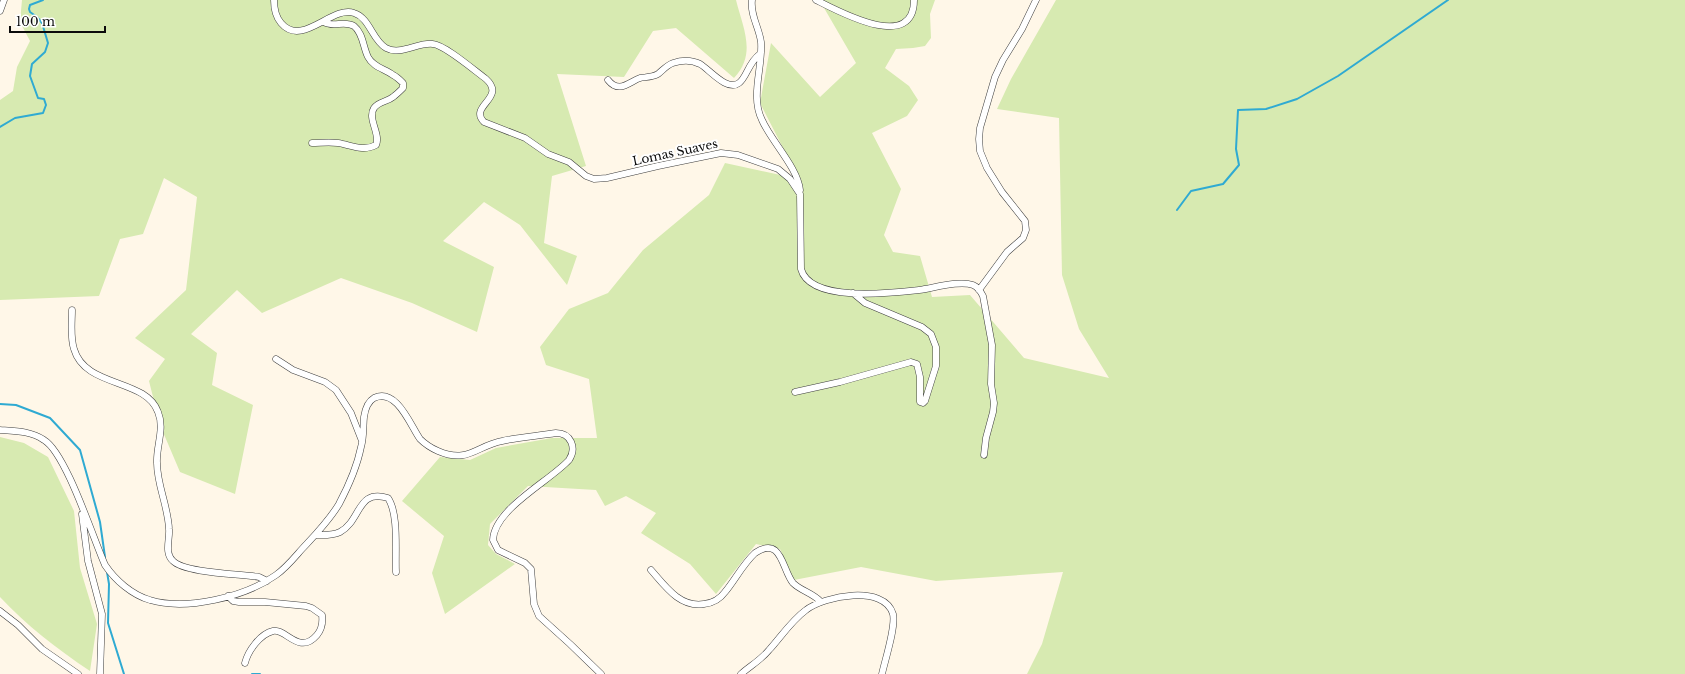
<svg xmlns="http://www.w3.org/2000/svg" width="1685" height="674" font-family="'Libre Baskerville',serif">
  <rect width="100%" height="100%" fill="#fff7e8"/>
  <path fill="#d7eab1" d="M 22,0 L 736,0 C 743,28 757,54 734,78 L 676,28 L 653,31 L 624,77 L 557,74 L 586,166 L 552,176 L 544,243 L 577,256 L 567,285 L 520,225 L 484,202 L 443,241 L 494,267 L 477,332 L 412,303 L 341,278 L 262,313 L 237,290 L 191,334 L 217,353 L 212,385 L 253,405 L 235,494 L 180,472 L 160,425 L 149,381 L 165,359 L 135,338 L 186,290 L 197,197 L 164,178 L 143,234 L 120,239 L 99,296 L 0,300 L 0,100 L 13,91 L 17,67 L 30,41 L 20,22 Z
    M 818,0 L 935,0 L 930,14 L 931,38 L 925,46 L 913,48 L 896,49 L 885,68 L 909,86 L 918,100 L 907,116 L 872,133 L 901,189 L 884,235 L 893,252 L 920,256 L 932,297 L 970,295 L 1024,358 L 1109,378 L 1079,329 L 1062,275 L 1059,118 L 997,109 L 1011,79 L 1056,0 L 1685,0 L 1685,674 L 1027,674 L 1042,644 L 1063,572 L 936,581 L 861,567 L 794,580 L 780,549 L 756,544 L 716,594 L 690,564 L 641,533 L 656,513 L 626,496 L 605,506 L 596,490 L 528,486 L 490,524 L 488,545 L 496,554 L 515,564 L 445,614 L 432,573 L 444,536 L 402,501 L 440,457 L 470,460 L 496,448 L 552,438 L 597,438 L 589,379 L 546,365 L 540,347 L 569,309 L 608,293 L 643,250 L 709,195 L 725,163 L 799,179 L 760,103 L 771,43 L 820,97 L 856,63 L 820,1 Z
    M 0,437 L 24,443 L 48,457 L 74,511 L 80,568 L 97,624 L 90,671 C 57,649 26,625 0,597 Z"/>
  <g fill="none" stroke-linecap="round" stroke-linejoin="round">
    <path stroke="#2faad2" stroke-width="2" d="M 0,127 L 15,118 L 43,113 L 46,105 L 44,99 L 38,98 L 30,76 L 32,64 L 45,52 L 48,43 L 42,23 L 37,17 L 30,12 L 29,9 L 30,5 L 43,0
      M 1177,210 L 1191,191 L 1223,184 L 1239,165 L 1236,149 L 1238,110 L 1266,109 L 1297,99 L 1338,76 L 1448,0
      M 0,404 L 16,405 L 50,418 L 80,450 L 100,522 L 105,557
      M 107,572 L 109,584 L 108,623 L 124,674
      M 252,674 L 260,674"/>
    <defs>
      <path id="minor" d="M 274,0 C 274,8 275,16 281,23 C 302,48 332,5 354,13 C 370,18 372,40 386,48 C 400,56 418,42 433,44 C 445,45 475,71 486,79 C 507,98 468,106 484,122 L 525,138 L 548,154 L 569,162 L 586,176 L 594,179 L 607,178 L 658,166 L 721,153 L 738,155 L 778,169 L 790,179 L 800,194 L 801,269 C 810,303 892,293 919,290 C 934,288 960,280 973,285 C 978,287 981,292 983,296 L 992,345 L 991,384 L 994,403 L 993,412 L 986,438 L 984,455
        M 752,0 C 750,15 759,27 761,42 C 763,67 750,96 762,120 C 771,141 798,168 800,190
        M 816,0 C 838,11 914,53 914,0
        M 0,11 L 4,0
        M 608,80 C 619,94 629,82 640,78 C 646,77 653,77 658,74 C 663,70 667,65 673,63 C 682,60 692,60 700,64 C 709,69 727,92 739,83 C 747,77 748,63 760,54
        M 312,143 C 320,143 329,142 338,143 C 351,145 363,152 376,145 C 381,134 367,119 374,108 C 379,101 387,102 393,97 C 397,94 400,91 403,88 L 403,83 C 400,80 397,77 393,75 C 385,69 373,67 368,57 C 363,47 363,33 354,26 C 344,20 333,28 324,22
        M 979,290 L 1007,252 L 1023,238 L 1026,230 L 1025,221 L 1002,192 L 987,168 L 980,151 L 979,139 L 980,128 L 995,77 L 1003,60 L 1022,29 L 1036,0
        M 72,310 C 72,322 70,337 74,349 C 85,388 146,378 158,412 C 165,429 156,446 157,463 C 157,485 168,506 169,529 C 170,539 164,553 173,561 C 185,573 240,574 259,577 L 267,581
        M 276,359 L 293,370 L 325,382 L 336,390 L 351,413 L 362,441
        M 795,392 L 840,382 L 911,362 L 917,364 L 920,377 L 920,402 L 923,403 L 925,401 L 936,366 L 936,347 L 931,334 L 922,327 L 865,303 L 853,293
        M 0,430 C 15,431 31,431 44,440 C 66,453 93,538 105,565 C 115,580 132,595 150,600 C 186,611 245,597 276,575 C 286,568 294,558 302,549 C 315,535 329,521 339,504 C 348,487 357,467 361,447 C 364,437 363,427 364,417 C 365,410 367,402 374,398 C 397,387 411,427 420,439 C 425,444 431,448 438,451 C 468,464 476,446 502,441 C 519,437 538,436 556,433 C 571,433 577,448 569,460 C 550,481 494,509 493,540 L 498,550 L 525,563 L 531,569 L 534,604 L 539,616 L 570,644 L 601,674
        M 82,514 L 88,561 L 102,614 L 100,674
        M 315,535 C 323,535 332,536 340,532 C 361,521 357,488 388,498 C 399,514 395,552 396,572
        M 651,570 C 665,586 680,608 704,604 C 713,603 720,599 725,592 C 735,580 743,564 755,553 C 782,535 782,570 793,583 C 801,591 813,593 821,602
        M 228,596 L 233,601 L 239,602 L 265,602 L 306,606 L 312,608 L 322,615 C 323,623 322,629 317,635 C 299,656 286,628 273,631 C 260,634 248,651 245,663
        M 0,611 L 18,625 L 42,649 L 78,674
        M 741,674 C 750,666 761,660 769,650 C 781,637 791,621 806,610 C 824,596 884,584 893,614 C 896,627 885,660 882,674"/>
    </defs>
    <use href="#minor" stroke="#3e3e3e" stroke-width="7"/>
    <use href="#minor" stroke="#fff" stroke-width="6"/>
  </g>
  <g text-anchor="middle" dominant-baseline="central" stroke-width="4" stroke-linejoin="round" paint-order="stroke">
    <g font-size="12" fill="#0b0b0b" stroke="#fff">
      <text transform="translate(675 152) rotate(-12)">Lomas Suaves</text>
    </g>
  </g>
  <path d="M10 26v6h95v-6" fill="none" stroke="#0b0b0b" stroke-width="2"/>
  <text x="16" y="26" font-size="12" fill="#0b0b0b" stroke="#ffffff" stroke-width="3" paint-order="stroke">100 m</text>
</svg>
